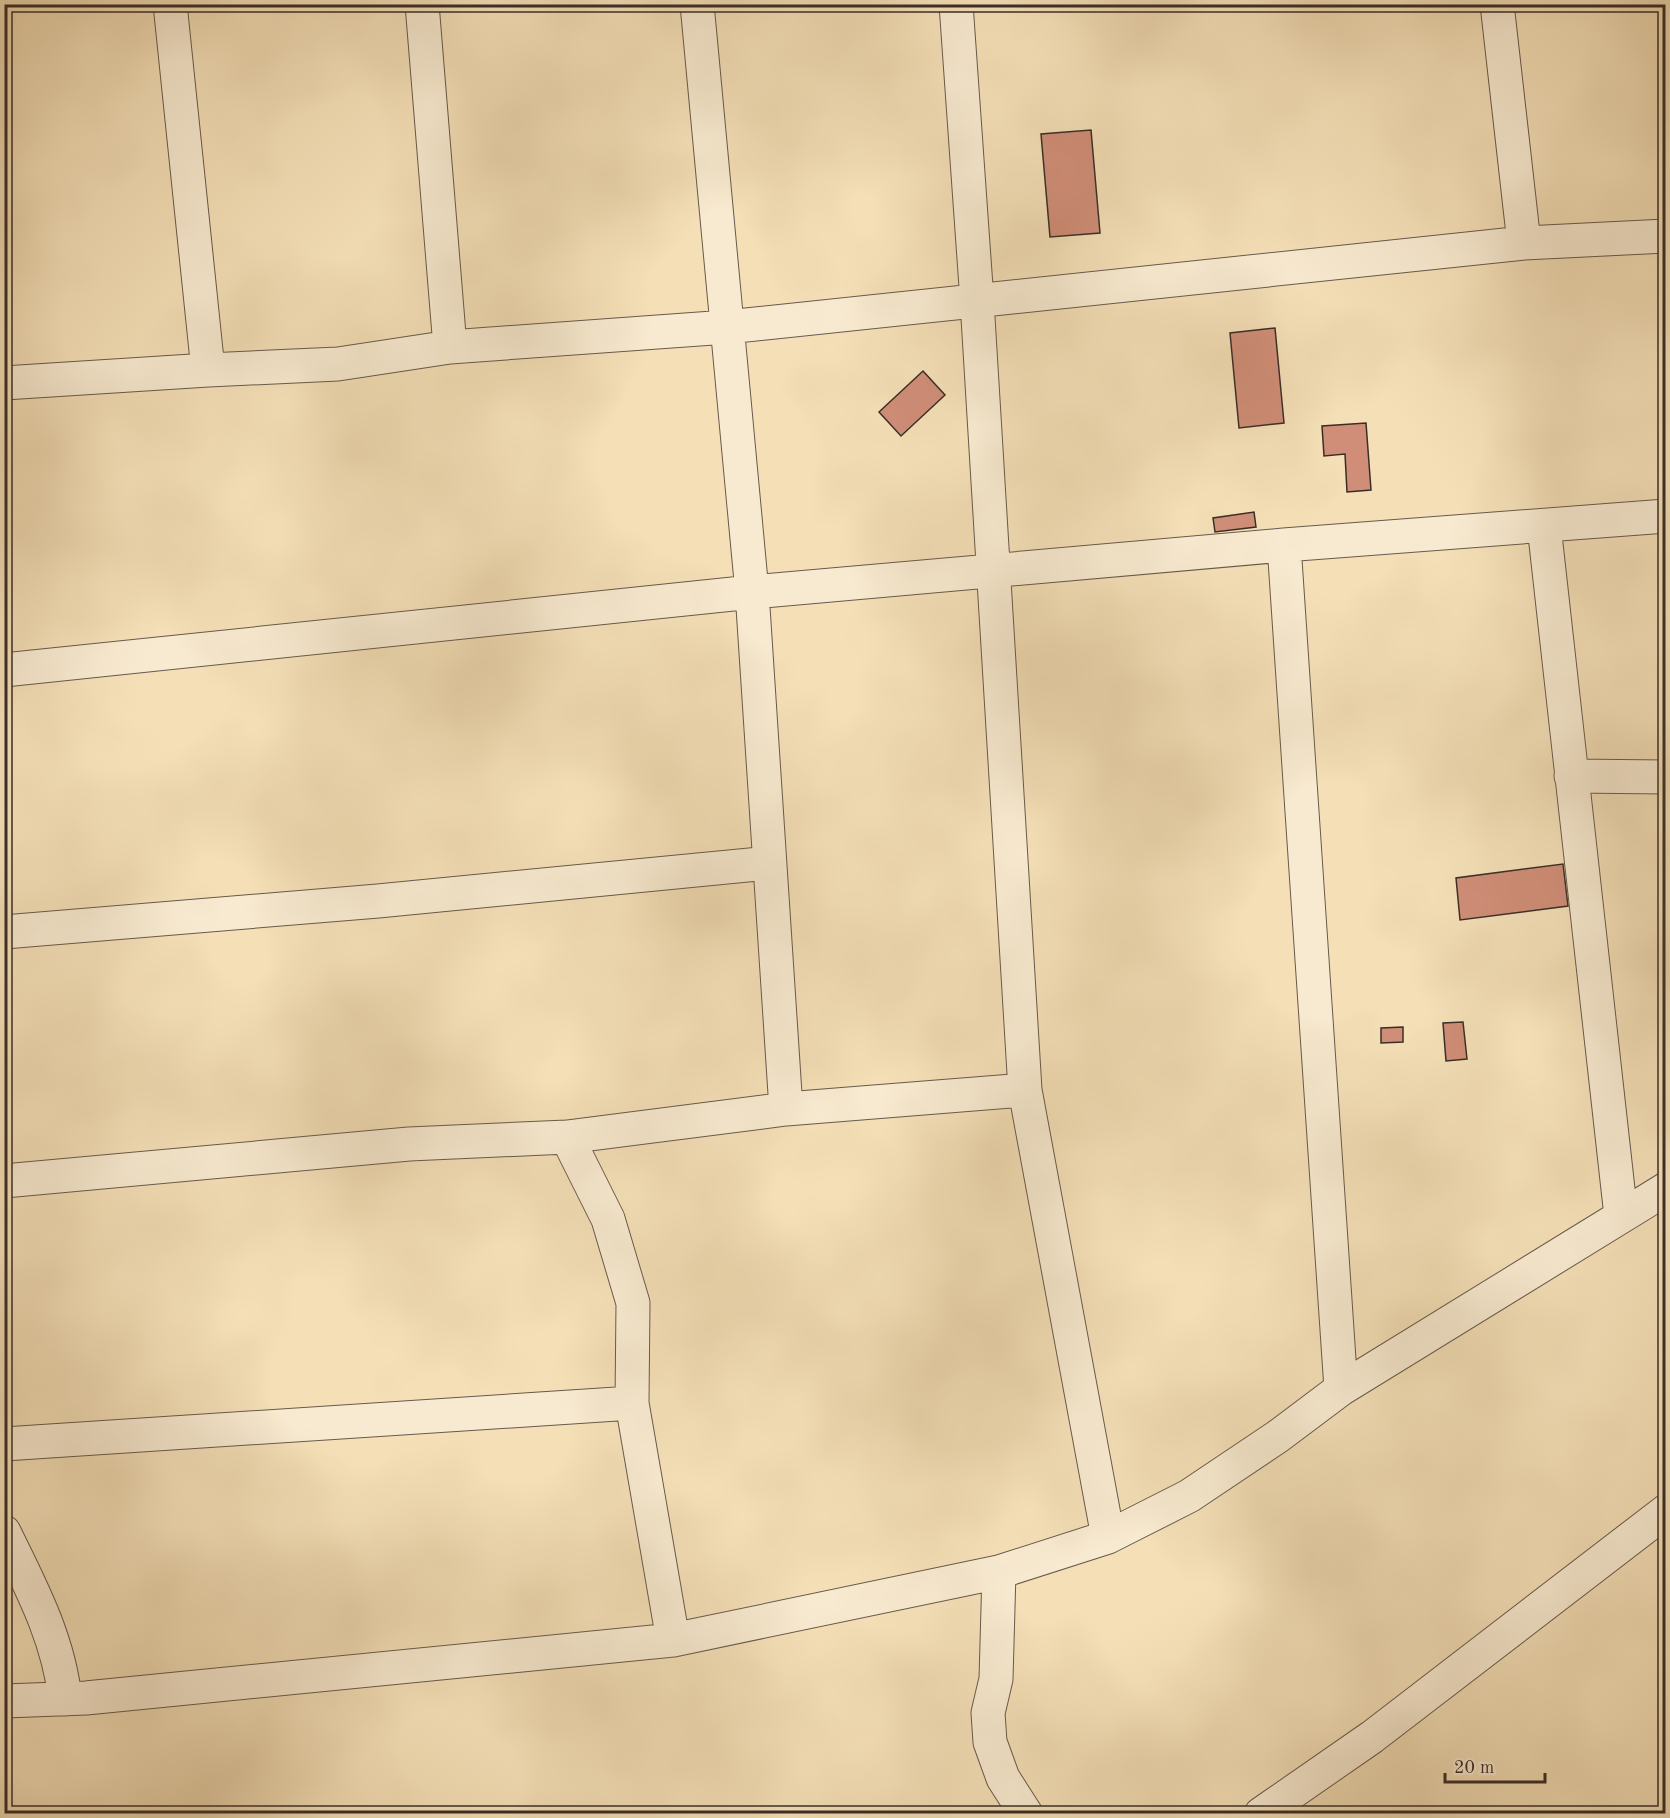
<svg xmlns="http://www.w3.org/2000/svg" width="1670" height="1818" font-family="'Old Standard TT',serif">
  <rect width="100%" height="100%" fill="#f4dfb7"/>
  <filter id="stains"><feTurbulence type="fractalNoise" baseFrequency=".00333" numOctaves="4"/><feColorMatrix values="0 0 0 0 .2 0 0 0 0 .09 0 0 0 0 .02 0 0 0 .5 -.17"/></filter>
  <radialGradient id="worn" r=".72"><stop offset=".6" stop-color="#630" stop-opacity="0"/><stop offset="1" stop-color="#630" stop-opacity=".3"/></radialGradient>
  <path fill="#d08e78" stroke="#3a2e27" stroke-width="1.5" d="M 1091,130 L 1100,233 L 1050,237 L 1041,134 Z
    M 1275,328 L 1284,423 L 1239,428 L 1230,333 Z
    M 923,371 L 945,395 L 901,436 L 879,412 Z
    M 1366,423 L 1371,490 L 1347,492 L 1345,454 L 1324,456 L 1322,426 Z
    M 1254,512 L 1256,527 L 1215,532 L 1213,518 Z
    M 1563,864 L 1568,906 L 1460,920 L 1456,878 Z
    M 1463,1022 L 1467,1059 L 1446,1061 L 1443,1023 Z
    M 1403,1027 L 1403,1042 L 1381,1043 L 1381,1028 Z"/>
  <g fill="none" stroke-linecap="round" stroke-linejoin="round">
    <defs>
      <path id="minor" d="M 170,4 L 208,370
        M 422,4 L 450,347
        M 697,4 L 752,592 L 786,1109
        M 956,4 L 977,301 L 1025,1090 L 1108,1537
        M 1497,4 L 1524,243
        M 4,383 L 208,370 L 338,364 L 450,347 L 727,327 L 1524,243 L 1666,236
        M 1544,526 L 1621,1216
        M 1284,545 L 1341,1389
        M 4,670 L 752,592 L 1284,545 L 1666,516
        M 1571,776 L 1666,777
        M 4,932 L 378,901 L 769,863
        M 567,1137 L 608,1219 L 633,1303 L 632,1403 L 673,1640
        M 4,1181 L 409,1144 L 567,1137 L 786,1109 L 1025,1090
        M 4,1444 L 632,1403
        M 4,1532 C 30,1585 59,1639 65,1699
        M 4,1701 L 86,1698 L 673,1640 L 999,1572
        M 1026,1814 L 1003,1778 L 990,1742 L 988,1713 L 996,1679 L 999,1572 L 1108,1537 L 1189,1496 L 1277,1437 L 1341,1389 L 1666,1189
        M 1261,1814 L 1372,1737 L 1666,1511"/>
    </defs>
    <use href="#minor" stroke="#685a4b" stroke-width="35"/>
    <use href="#minor" stroke="#f8ead0" stroke-width="33"/>
  </g>
  <rect width="1670" height="1818" fill="none" stroke="#f4dfb7" stroke-width="24"/>
  <rect x="6" y="6" width="1658" height="1806" fill="none" stroke="#3a2e27" stroke-width="3"/>
  <rect x="12" y="12" width="1646" height="1794" fill="none" stroke="#3a2e27" stroke-width="1.5"/>
  <path d="M1445 1773v9h100v-9" fill="none" stroke="#3a2e27" stroke-width="3"/>
  <text x="1454" y="1773" font-size="18" fill="#3a2e27" stroke="#f8ead0" stroke-width="4.5" paint-order="stroke">20 m</text>
  <rect width="100%" height="100%" filter="url(#stains)"/>
  <rect width="100%" height="100%" fill="url(#worn)"/>
</svg>
